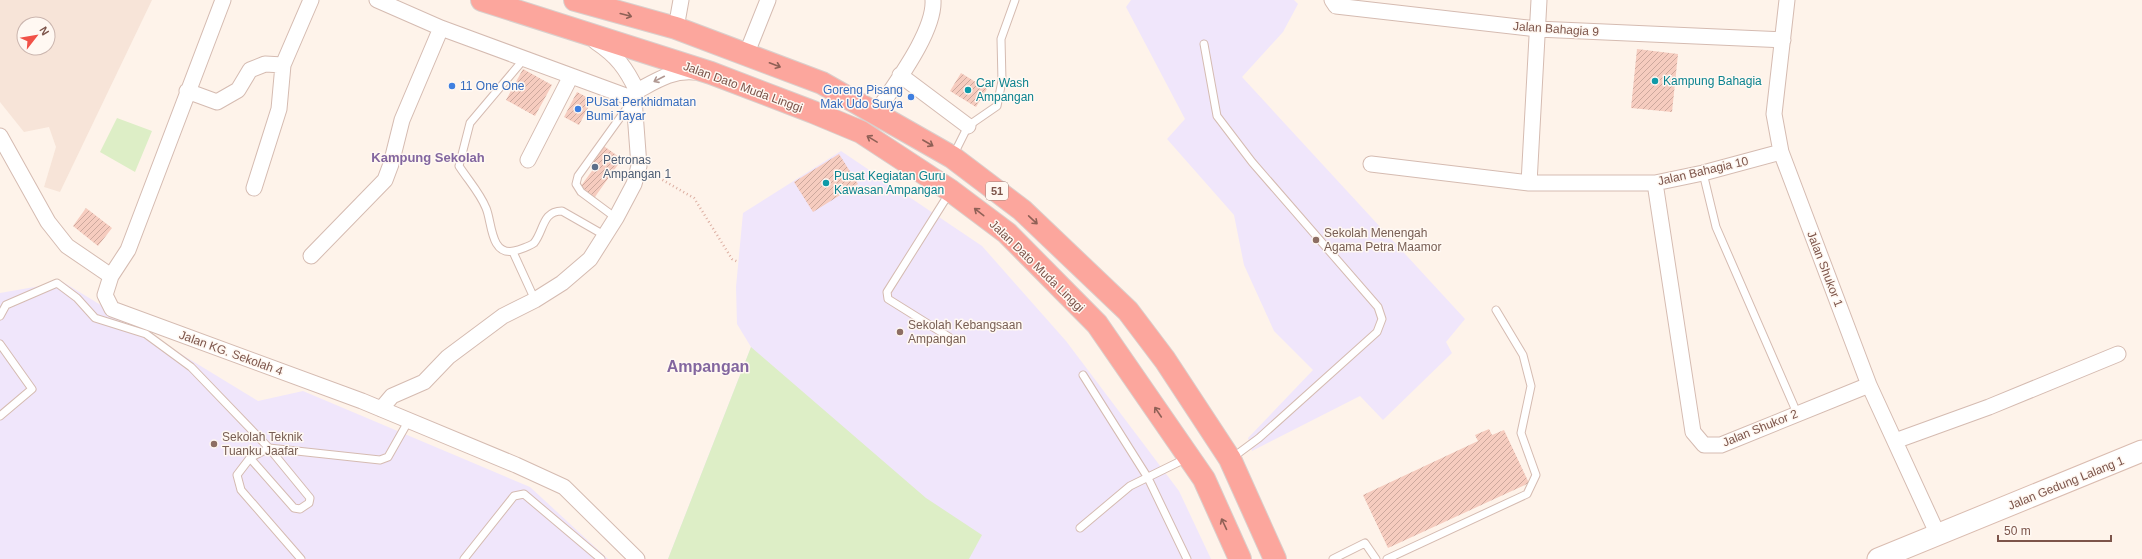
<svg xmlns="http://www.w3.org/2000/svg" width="2142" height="559" font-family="Helvetica,sans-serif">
  <defs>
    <pattern id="building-hatch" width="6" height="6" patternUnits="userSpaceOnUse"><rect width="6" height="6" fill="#f6ccbf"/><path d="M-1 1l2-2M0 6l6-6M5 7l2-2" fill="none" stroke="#cca89d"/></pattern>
  </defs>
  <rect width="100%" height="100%" fill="#fef3ea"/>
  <path fill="#f7e4d8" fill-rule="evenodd" d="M 0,0 L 152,0 L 60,192 L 44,187 L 56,147 L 49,127 L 24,132 L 0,102 ZM 24,24 L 48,24 L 48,48 L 24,48 Z"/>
  <path fill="#f0e6fb" d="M 1131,0 L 1294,0 L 1298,4 L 1283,32 L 1242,77 L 1465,319 L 1446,342 L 1452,353 L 1383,420 L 1360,396 L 1252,451 L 1248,438 L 1313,370 L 1274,331 L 1244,265 L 1234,215 L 1167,139 L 1185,119 L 1126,7 Z
    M 841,151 L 982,246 L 1066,341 L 1179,491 L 1211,559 L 668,559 L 751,347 L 737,324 L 736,287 L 743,213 Z
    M 63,282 L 258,401 L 303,391 L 530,487 L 608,559 L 0,559 L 0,293 Z"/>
  <path fill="#ddeec6" d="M 117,118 L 152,131 L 135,172 L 100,152 Z
    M 751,347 L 926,498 L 982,535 L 969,559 L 668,559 Z"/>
  <path fill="url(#building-hatch)" d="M 1637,49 L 1678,54 L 1672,112 L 1631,108 Z
    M 523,69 L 552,85 L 535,116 L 506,100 Z
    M 961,73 L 987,89 L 976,107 L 950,91 Z
    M 577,92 L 592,100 L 579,125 L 564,117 Z
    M 598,142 L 622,159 L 592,201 L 578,190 L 597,164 L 587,157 Z
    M 839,154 L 858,184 L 813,212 L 794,182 Z
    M 86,208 L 112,228 L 98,246 L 73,226 Z
    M 1489,429 L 1492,435 L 1504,430 L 1529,483 L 1388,548 L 1363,495 L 1478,441 L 1475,435 Z"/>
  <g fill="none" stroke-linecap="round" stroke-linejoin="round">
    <defs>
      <path id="lane" d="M 1204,44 L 1217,116 L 1252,162 L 1378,307 L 1382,319 L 1377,332 L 1259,438 L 1232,458
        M 524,59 L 470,123 L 459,166 C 468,180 480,193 486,208 C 492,221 490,256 514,251 C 519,250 530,246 534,243 C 544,231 542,211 562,211 L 604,235
        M 953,156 L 968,126 L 997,106 L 1002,81 L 1001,39 L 1015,0
        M 1703,173 L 1716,227 L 1797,413
        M 616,218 L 581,192 L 576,184 L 578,176 L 632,101
        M 513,252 L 535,300
        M 0,316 L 6,305 L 57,283 L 77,298 L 95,318 L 146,334 L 191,367 L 269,448 L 380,460 L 388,457 L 409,420
        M 949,337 L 888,299 L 887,292 L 950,192
        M 0,344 L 32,389 L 0,416
        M 1083,375 L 1148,478 L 1187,559
        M 250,458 L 294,508 L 300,509 L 309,503 L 310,498 L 269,448 L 250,458 L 237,475 L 241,490 L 301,559
        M 1080,528 L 1130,486 L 1187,458
        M 464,559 L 514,496 L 524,494 L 601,559
        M 1333,559 L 1365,543 L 1376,559
        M 1387,559 L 1527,494 L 1536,475 L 1521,433 L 1531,386 L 1523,355 L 1496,310"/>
      <path id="street" d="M 223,0 L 128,250 L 111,276 L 105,295 L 112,309 L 362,401 L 516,465 L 564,487 L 637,559
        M 377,0 L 441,28 L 634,99
        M 1332,0 L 1336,6 L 1537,29 L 1783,40
        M 1787,0 L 1774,114 L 1781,152 L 1869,385
        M 676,28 L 681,0
        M 596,42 C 617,56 626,68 637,91
        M 746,55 L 768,0
        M 900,75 L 968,126
        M 187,91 L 217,102 L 238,90 L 250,70 L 265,64 L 283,65
        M 876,113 C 894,85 935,32 933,0
        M 0,136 L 48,222 L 67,246 L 111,276
        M 528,160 L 571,76
        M 1371,164 L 1529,183 L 1655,183 L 1703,173 L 1781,152
        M 1529,183 L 1539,0
        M 1655,183 L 1693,432 L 1704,445 L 1721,445 L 1869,385 L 1938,535
        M 254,188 L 279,109 L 283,65 L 311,0
        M 311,256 L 385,180 L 391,164 L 402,120 L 441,28
        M 381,409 L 392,396 L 424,382 L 448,357 L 503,316 L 535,300 L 562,283 L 590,259 L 616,218 L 634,184 L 639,166 L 634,99 L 637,91 C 656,81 672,70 694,72
        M 1895,441 L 1989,407 L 2118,354"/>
      <path id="secondary" d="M 1878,559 L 2142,451"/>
      <path id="highway" d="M 482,0 L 711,73 L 813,112 L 861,132 L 951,191 L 1007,233 L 1097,324 L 1204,479 L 1240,559
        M 575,0 L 676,28 L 822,83 L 952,157 L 1022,210 L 1128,311 L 1165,360 L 1230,459 L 1275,559"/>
    </defs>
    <use href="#lane" stroke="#d5bbb1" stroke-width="9"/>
    <use href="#street" stroke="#d5bbb1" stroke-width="17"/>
    <use href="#secondary" stroke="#dabcb0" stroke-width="23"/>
    <use href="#highway" stroke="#dacfcc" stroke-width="24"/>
    <path stroke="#dcaea1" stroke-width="2.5" stroke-dasharray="1 3" stroke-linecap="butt" d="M 652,174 L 694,198 L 732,259 L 738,262"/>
    <use href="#lane" stroke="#fff" stroke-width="7"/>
    <use href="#street" stroke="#fff" stroke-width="15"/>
    <use href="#secondary" stroke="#fff" stroke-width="21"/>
    <use href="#highway" stroke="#fca69d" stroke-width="22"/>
  </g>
  <defs><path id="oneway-shaft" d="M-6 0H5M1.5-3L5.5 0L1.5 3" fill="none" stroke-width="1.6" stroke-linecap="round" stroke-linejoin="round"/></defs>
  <g stroke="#8f6056">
    <use href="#oneway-shaft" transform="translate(626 15) rotate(15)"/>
    <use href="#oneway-shaft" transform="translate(775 65) rotate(21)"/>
    <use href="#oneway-shaft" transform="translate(872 139) rotate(-149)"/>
    <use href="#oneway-shaft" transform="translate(928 143) rotate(30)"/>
    <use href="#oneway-shaft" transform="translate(979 212) rotate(-142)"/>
    <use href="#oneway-shaft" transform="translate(1033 220) rotate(43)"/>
    <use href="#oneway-shaft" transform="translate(1158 412) rotate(-124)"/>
    <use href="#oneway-shaft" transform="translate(1224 524) rotate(-115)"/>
  </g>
  <use stroke="#b09892" href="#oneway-shaft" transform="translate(659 79) rotate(153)"/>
  <g fill="#0f9aa8" stroke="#fff8f2" stroke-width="1.5">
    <circle cx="1655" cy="81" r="4"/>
    <circle cx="968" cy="90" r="4"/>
    <circle cx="826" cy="183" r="4"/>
  </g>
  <g fill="#3f7fe0" stroke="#fff8f2" stroke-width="1.5">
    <circle cx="452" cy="86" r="4"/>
    <circle cx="911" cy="97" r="4"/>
    <circle cx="578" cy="109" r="4"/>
  </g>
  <circle fill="#5c6f8a" stroke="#fff8f2" stroke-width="1.5" cx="595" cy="167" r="4"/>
  <g fill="#8d6e63" stroke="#fff8f2" stroke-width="1.5">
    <circle cx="1316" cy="240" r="4"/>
    <circle cx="900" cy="332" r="4"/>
    <circle cx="214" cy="444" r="4"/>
  </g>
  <g text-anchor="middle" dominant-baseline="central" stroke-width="3" stroke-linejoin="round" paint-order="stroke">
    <rect fill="#fff8f2" stroke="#a3857c" stroke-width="1" x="986" y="182" width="22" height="18" rx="3"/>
    <g font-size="11" font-weight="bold" fill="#7c544a">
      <text x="997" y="191">51</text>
    </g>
    <g font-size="12" fill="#7c544a" stroke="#fff8f2">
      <text transform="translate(1556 29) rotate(4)">Jalan Bahagia 9</text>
      <text transform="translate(743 87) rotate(20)">Jalan Dato Muda Linggi</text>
      <text transform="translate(1703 171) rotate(-13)">Jalan Bahagia 10</text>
      <text transform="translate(1037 266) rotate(44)">Jalan Dato Muda Linggi</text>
      <text transform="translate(1825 269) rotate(69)">Jalan Shukor 1</text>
      <text transform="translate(231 353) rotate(20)">Jalan KG. Sekolah 4</text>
      <text transform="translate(1760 428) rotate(-22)">Jalan Shukor 2</text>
      <text transform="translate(2066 483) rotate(-22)">Jalan Gedung Lalang 1</text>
    </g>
    <g font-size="12" fill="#0d838f" stroke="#fff8f2" text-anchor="start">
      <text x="1663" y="81">Kampung Bahagia</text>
      <text x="976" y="83">Car Wash<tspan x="976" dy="14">Ampangan</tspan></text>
      <text x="834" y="176">Pusat Kegiatan Guru<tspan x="834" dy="14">Kawasan Ampangan</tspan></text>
    </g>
    <g font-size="12" fill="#366cbe" stroke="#fff8f2" text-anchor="start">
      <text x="460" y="86">11 One One</text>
      <text x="903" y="90" text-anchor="end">Goreng Pisang<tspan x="903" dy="14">Mak Udo Surya</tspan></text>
      <text x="586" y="102">PUsat Perkhidmatan<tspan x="586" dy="14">Bumi Tayar</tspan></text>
    </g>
    <g font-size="12" fill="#4e5e75" stroke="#fff8f2" text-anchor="start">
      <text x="603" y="160">Petronas<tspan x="603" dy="14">Ampangan 1</tspan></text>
    </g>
    <g font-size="12" fill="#785e54" stroke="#fff8f2" text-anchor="start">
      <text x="1324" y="233">Sekolah Menengah<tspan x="1324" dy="14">Agama Petra Maamor</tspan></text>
      <text x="908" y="325">Sekolah Kebangsaan<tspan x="908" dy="14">Ampangan</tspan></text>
      <text x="222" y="437">Sekolah Teknik<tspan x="222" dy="14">Tuanku Jaafar</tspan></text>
    </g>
    <g font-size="13" font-weight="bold" fill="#83669f" stroke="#fff8f2">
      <text x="428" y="157">Kampung Sekolah</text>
    </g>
    <g font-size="16" font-weight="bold" fill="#83669f" stroke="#fff8f2">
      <text x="708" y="366">Ampangan</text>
    </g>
  </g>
  <g transform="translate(36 36) rotate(59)"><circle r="19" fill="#fff8f2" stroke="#cbb6af"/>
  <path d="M0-3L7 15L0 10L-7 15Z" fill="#f15147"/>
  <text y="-6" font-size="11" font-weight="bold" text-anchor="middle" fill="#7c544a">N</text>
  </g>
  <path d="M1998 535v6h113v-6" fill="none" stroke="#7c544a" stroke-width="2"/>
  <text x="2004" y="535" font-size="12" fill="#7c544a" stroke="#fff8f2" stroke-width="3" paint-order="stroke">50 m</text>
</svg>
